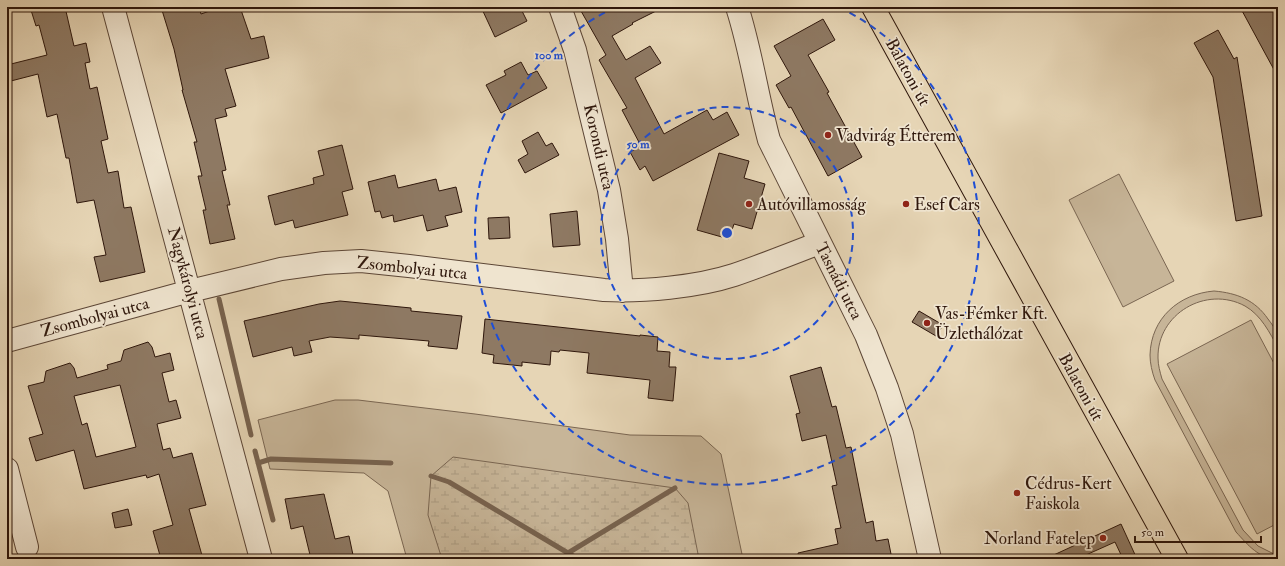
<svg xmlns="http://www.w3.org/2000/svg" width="1285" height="566" font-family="'IM FELL Double Pica',serif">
  <defs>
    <pattern id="wetland-marsh" width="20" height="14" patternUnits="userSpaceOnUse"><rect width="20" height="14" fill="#c7b598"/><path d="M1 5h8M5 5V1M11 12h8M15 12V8" fill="none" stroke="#ab9b82"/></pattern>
  </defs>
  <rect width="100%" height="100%" fill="#e6d5b5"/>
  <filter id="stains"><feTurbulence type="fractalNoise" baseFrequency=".005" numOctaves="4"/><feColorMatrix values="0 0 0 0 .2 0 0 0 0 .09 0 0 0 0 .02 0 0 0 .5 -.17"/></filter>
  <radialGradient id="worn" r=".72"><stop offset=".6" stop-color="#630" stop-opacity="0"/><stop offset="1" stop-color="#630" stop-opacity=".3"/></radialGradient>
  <path fill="#c7b598" stroke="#7a6652" d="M 1119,174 L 1174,281 L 1123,307 L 1069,200 Z
    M 1214,291 C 1237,293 1255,300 1268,319 C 1272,324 1276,330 1278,336 C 1279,339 1278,345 1278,348 C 1270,333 1261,315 1245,306 C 1206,285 1157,314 1158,358 C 1158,365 1160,372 1162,379 L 1243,530 L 1258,546 L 1278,556 L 1278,559 C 1259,559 1248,545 1236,532 L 1155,380 C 1152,372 1150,363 1150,355 C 1151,318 1179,294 1214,291 Z
    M 1251,320 L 1278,371 L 1278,523 L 1257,534 L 1167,364 Z
    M 335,400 L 358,400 L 475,414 L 630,435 L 701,436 L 721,454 L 743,559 L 407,559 L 388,491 L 364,473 L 270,469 L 258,420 Z"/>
  <path fill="url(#wetland-marsh)" stroke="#7a6652" d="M 453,457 L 675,488 L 688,503 L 699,559 L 442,559 L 428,515 L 431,476 Z"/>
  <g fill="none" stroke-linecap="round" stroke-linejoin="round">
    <path stroke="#77624e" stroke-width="5" d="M 219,299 L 251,435
      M 255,451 L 273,520
      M 258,463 L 271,459 L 391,463
      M 431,476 L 449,482 L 578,559
      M 568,553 L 675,488"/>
  </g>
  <path fill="#8e7963" stroke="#2e160b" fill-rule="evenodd" d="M 30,7 L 65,7 L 74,46 L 86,43 L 90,62 L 85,63 L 90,89 L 97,87 L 108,139 L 101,141 L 108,173 L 118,171 L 124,208 L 131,207 L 145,272 L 100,282 L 94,257 L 106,255 L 94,200 L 77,203 L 69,158 L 66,158 L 57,114 L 47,117 L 38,74 L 7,82 L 7,65 L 47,55 L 39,25 L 36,26 Z
    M 161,7 L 199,7 L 201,14 L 221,7 L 240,7 L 251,39 L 264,36 L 269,58 L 225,69 L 236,106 L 225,109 L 227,116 L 215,119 L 226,170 L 222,171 L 230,205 L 227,205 L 235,239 L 210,244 L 203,210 L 206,210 L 198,176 L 202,176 L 194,142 L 197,142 L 182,90 L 183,90 L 174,49 Z
    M 481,7 L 520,7 L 527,21 L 495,37 Z
    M 589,7 L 664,7 L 632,23 L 633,24 L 612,36 L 626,60 L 650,46 L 661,63 L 635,78 L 664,134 L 707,110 L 713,120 L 727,112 L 739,135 L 653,181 L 645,166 L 640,170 L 630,152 L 641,146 L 622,110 L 627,108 L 599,60 L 606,55 L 581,11 Z
    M 1240,7 L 1278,7 L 1278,77 L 1266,55 Z
    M 823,19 L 835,40 L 808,55 L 829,92 L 827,93 L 862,157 L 828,176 L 791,107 L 789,108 L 776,85 L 791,76 L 774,46 Z
    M 1218,30 L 1234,59 L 1237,57 L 1262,216 L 1236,221 L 1213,77 L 1194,43 Z
    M 521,62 L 528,75 L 537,71 L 547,88 L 501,113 L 486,85 L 506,75 L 504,71 Z
    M 538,132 L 546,146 L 552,143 L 559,155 L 525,173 L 518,160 L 528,154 L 522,141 Z
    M 342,145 L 353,189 L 342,192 L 348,215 L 295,228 L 293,220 L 275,225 L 268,196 L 314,184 L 313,178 L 324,175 L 318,151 Z
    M 719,153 L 749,161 L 744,178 L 765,184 L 752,229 L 734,224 L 729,239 L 697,230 Z
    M 395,175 L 398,188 L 436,179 L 439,191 L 456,187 L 462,212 L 445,216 L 448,226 L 427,231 L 423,215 L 394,222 L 393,215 L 382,218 L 380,211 L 375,212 L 368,182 Z
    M 577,211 L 580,245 L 553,247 L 550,214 Z
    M 509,217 L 510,238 L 489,239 L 488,218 Z
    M 340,301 L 411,308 L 411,311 L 462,316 L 457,349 L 428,346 L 429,341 L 359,335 L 359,339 L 330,337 L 309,341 L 312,352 L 294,356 L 292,347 L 253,357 L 244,321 L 319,304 Z
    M 919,311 L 943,325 L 936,336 L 912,322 Z
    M 485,319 L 640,336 L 640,335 L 658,337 L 657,351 L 670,352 L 669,367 L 676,367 L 673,401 L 648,398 L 650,380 L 587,373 L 589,353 L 560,350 L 559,352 L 551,351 L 550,365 L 522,362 L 522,366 L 493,363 L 494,355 L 482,353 Z
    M 148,342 L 152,347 L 155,357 L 170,353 L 174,370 L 162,373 L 169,402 L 176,400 L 181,418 L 157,424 L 163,450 L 170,448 L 173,458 L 192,453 L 206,505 L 189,509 L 203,559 L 161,559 L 153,531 L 173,525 L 159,474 L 147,478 L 146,475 L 84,489 L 74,450 L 36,461 L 29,438 L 43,434 L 28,386 L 44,382 L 46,371 L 70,363 L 74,368 L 77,378 L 108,369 L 107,365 L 121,361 L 124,350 ZM 120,385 L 136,447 L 96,457 L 87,423 L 82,425 L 74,396 Z
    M 821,367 L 832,407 L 836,406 L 846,448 L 851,447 L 866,523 L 873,521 L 876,541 L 888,539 L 892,559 L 799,559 L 798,553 L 838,544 L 835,529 L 841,528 L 832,486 L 837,485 L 826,435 L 802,441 L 796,414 L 800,413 L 790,376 Z
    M 324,494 L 335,539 L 349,536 L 353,555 L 337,559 L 311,559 L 303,526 L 291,529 L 285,499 Z
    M 128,509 L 132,525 L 115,528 L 112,513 Z
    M 1121,524 L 1137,559 L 1123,559 L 1115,542 L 1077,559 L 1045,559 Z"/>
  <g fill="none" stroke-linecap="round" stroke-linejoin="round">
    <defs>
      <path id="minor" d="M 113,7 L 261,559
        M 560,7 L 575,50 L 609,190 L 617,239 L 622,291
        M 737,7 C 751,50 757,96 769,140 L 866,335 L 887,388 L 902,434 L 930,559
        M 7,341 L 190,291 L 281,269 L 324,263 L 361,261 L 409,266 L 604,290 C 642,292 697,287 734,275 C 763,265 791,254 819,243
        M 7,469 L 27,547"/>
      <path id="major" d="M 873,7 L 1177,559"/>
    </defs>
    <use href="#minor" stroke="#5c4636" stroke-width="24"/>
    <use href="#major" stroke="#2e160b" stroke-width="24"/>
    <use href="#minor" stroke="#efe4cf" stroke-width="22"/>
    <use href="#major" stroke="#e6d5b5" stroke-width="22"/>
  </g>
  <g fill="none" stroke="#1d4ed8" stroke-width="2" stroke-dasharray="7 5">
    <circle cx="727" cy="233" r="126"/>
    <path d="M839 7A252 252 0 1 1 615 7"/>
  </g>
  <g fill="#8f2418" stroke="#efe4cf" stroke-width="1.5">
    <circle cx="828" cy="135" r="4"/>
    <circle cx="749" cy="204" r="4"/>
    <circle cx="906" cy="204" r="4"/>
    <circle cx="927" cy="323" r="4"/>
    <circle cx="1017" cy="493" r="4"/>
    <circle cx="1103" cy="538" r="4"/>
  </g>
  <g text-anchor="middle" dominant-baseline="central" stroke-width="3.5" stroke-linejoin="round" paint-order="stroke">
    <g font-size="17" fill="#2e160b" stroke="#efe4cf">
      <text transform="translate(908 72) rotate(61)">Balatoni út</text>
      <text transform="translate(599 147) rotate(77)">Korondi utca</text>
      <text transform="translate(412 268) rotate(6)">Zsombolyai utca</text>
      <text transform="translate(839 281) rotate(63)">Tasnádi utca</text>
      <text transform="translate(188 283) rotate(75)">Nagykárolyi utca</text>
      <text transform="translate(95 317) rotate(-15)">Zsombolyai utca</text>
      <text transform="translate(1081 387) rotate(61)">Balatoni út</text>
    </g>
    <g font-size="17" fill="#2e160b" stroke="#efe4cf" text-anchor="start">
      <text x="836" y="135">Vadvirág Étterem</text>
      <text x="757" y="204">Autóvillamosság</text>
      <text x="914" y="204">Esef Cars</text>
      <text x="935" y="313">Vas-Fémker Kft.<tspan x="935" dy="20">Üzlethálózat</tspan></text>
      <text x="1025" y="483">Cédrus-Kert<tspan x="1025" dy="20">Faiskola</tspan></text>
      <text x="1095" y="538" text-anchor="end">Norland Fatelep</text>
    </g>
  </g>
  <circle cx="727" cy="233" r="6" fill="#1d4ed8" stroke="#efe4cf" stroke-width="2"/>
  <g font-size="12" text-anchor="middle" font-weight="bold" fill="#1d4ed8" stroke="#efe4cf" stroke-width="3.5" stroke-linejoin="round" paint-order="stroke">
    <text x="549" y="59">100 m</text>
    <text x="638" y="148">50 m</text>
  </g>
  <rect width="1285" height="566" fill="none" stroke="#e6d5b5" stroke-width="24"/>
  <rect x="8" y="8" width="1269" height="550" fill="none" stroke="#2e160b" stroke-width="2"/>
  <rect x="12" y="12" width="1261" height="542" fill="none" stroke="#2e160b"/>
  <path d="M1135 536v6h126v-6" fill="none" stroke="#2e160b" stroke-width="2"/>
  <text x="1141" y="536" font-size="12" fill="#2e160b" stroke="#efe4cf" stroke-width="3" paint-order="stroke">50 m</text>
  <rect width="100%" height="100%" filter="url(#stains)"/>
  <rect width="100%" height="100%" fill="url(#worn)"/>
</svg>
